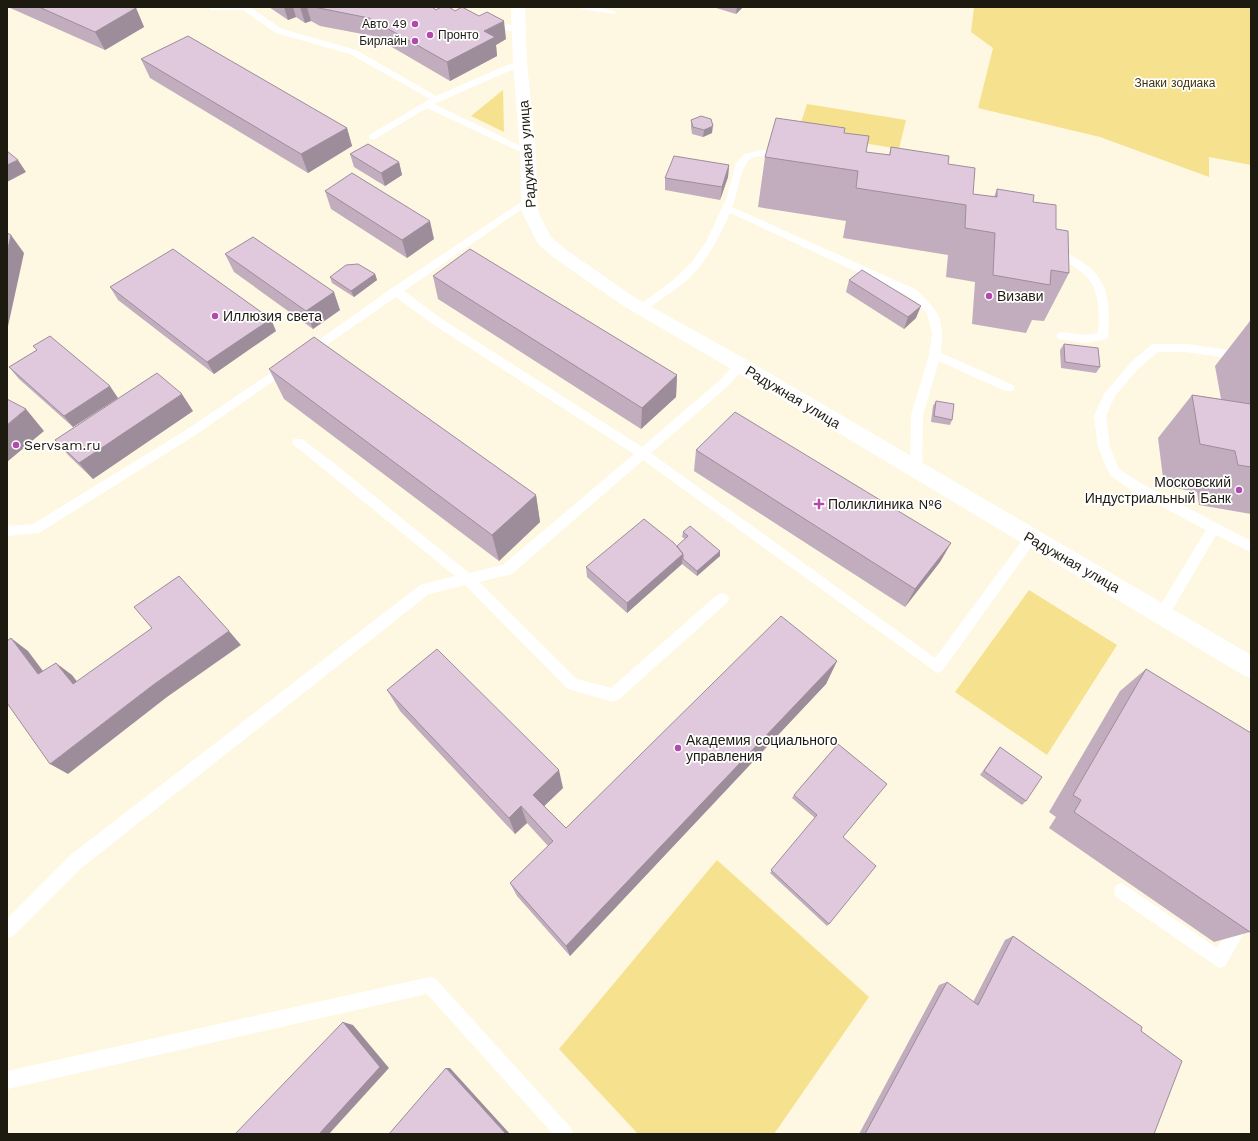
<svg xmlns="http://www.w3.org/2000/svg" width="1258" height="1141" font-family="'Work Sans',sans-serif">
  <rect width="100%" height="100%" fill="#fef8e2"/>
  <path fill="#f6e28e" d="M 974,7 L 1251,7 L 1251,165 L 1209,157 L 1209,177 L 1100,137 L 978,108 L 993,48 L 971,32 Z
    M 503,90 L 504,132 L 471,116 Z
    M 807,104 L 906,120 L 899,149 L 798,132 Z
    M 1029,590 L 1117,645 L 1047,755 L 955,692 Z
    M 717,860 L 869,997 L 774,1134 L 638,1134 L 559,1049 Z"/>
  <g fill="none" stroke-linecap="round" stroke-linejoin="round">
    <path fill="#fff" fill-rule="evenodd" d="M 211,7 L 250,7 L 282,29 L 356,50 L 436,96 L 517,61 L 523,61 L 523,65 L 434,104 L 533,152 L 528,155 L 525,154 L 427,108 L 375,139 L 369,139 L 369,135 L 430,99 L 350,54 L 276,33 L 243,10 L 211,10 Z
      M 579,7 L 598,7 L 617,12 L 613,14 L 583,9 Z
      M 485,21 L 518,26 L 522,28 C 513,35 495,27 485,25 Z
      M 760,150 L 783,151 L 788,154 C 782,160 762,153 752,158 C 740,164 738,194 732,207 L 917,290 C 941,314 944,319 941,353 L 1013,385 L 1015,388 L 1013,391 L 1005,391 L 939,361 L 923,415 L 922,470 L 920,473 L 916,475 L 912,473 L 910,470 L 911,415 L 929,355 L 932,333 L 927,313 L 909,296 L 730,213 C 719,237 707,262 687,280 C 673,292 658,301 644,311 L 640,312 L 635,308 L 672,281 L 691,263 L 706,242 L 726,199 L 736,163 L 745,154 Z
      M 529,197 L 534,200 L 532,202 L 404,291 L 439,317 L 642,447 L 720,380 L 736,362 L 744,362 L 746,365 L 744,368 L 728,386 L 651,453 L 935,658 L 1027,534 L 1031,533 L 1035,534 L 1037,538 L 1035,542 L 942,671 L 937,673 L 643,460 L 512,574 L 479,582 L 577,679 L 611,688 L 717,595 L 722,593 L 727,595 L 729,599 L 727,603 L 618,700 L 613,702 L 568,689 L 465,585 L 429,594 L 80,869 L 13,936 L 7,938 L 7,919 L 68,857 L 420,585 L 455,576 L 294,445 L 292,442 L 294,439 L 302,439 L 340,468 L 469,573 L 503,565 L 634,454 L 431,323 L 396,297 L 312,355 L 304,355 L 302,352 L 392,288 Z
      M 1054,248 C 1063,250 1071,255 1079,260 C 1110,279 1110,303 1108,336 L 1107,339 L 1085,343 L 1058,339 L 1057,336 L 1058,333 L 1062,332 L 1085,335 L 1098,333 C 1101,284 1093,275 1050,253 L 1049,251 Z
      M 1155,344 L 1186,344 L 1251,353 L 1251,361 L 1186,352 L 1158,352 L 1139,368 L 1115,396 L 1106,416 L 1110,447 L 1119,469 L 1142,484 L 1251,541 L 1251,552 L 1216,535 L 1167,619 L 1162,621 L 1157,619 L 1155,615 L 1157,611 L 1206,530 L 1134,492 L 1110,475 L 1098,447 L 1094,416 L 1104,394 L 1131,362 L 1151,345 Z
      M 287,362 L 293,366 L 291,369 L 194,436 L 39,533 L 7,536 L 7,526 L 33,524 L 186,430 Z
      M 1122,883 L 1217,948 L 1245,900 L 1251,898 L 1251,921 L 1225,966 L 1219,968 L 1116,897 L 1114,891 L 1116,885 Z
      M 430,977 L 436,979 L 571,1128 L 574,1134 L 553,1134 L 427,994 L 7,1089 L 7,1071 Z"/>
    <path fill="#fff" fill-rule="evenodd" d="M 511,7 L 525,7 L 527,63 L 536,152 L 537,200 L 539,214 L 551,237 L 565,249 L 634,297 L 747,360 L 1251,655 L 1251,678 L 1243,675 L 733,370 L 622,305 L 553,257 L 538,244 L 523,214 L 521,200 L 520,152 L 513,63 Z"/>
  </g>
  <path fill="#c1adbe" d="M 8,7 L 132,7 L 136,8 L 144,27 L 105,50 Z
    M 269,7 L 432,7 L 436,10 L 506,39 L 496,45 L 497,56 L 450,81 L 373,36 L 320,26 L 311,21 L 305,23 L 296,17 L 288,20 Z
    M 713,7 L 743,7 L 736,14 Z
    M 141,59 L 347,128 L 352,146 L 308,173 L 150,78 Z
    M 691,120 L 712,133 L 703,137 L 692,134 L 691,127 Z
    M 844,133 L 866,152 L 889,155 L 891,147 L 948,164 L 973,194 L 994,197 L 997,189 L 1033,202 L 1056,229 L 1069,273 L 1044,321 L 1032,320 L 1026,333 L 972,324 L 975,282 L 946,277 L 948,255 L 843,238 L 846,221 L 758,207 L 765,157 Z
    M 350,154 L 399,162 L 402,175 L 385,186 L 354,167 Z
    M 729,165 L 728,177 L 720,200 L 665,190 L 665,178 Z
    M 325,191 L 434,239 L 407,258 L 331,209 Z
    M 225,254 L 340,310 L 313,329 L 234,272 Z
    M 375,274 L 377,280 L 354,297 L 332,283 L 330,277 Z
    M 433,276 L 677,375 L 676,397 L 641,429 L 438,299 Z
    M 849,280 L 916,318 L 904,329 L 846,292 Z
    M 110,287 L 276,331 L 214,374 L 118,300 Z
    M 1250,321 L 1251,322 L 1251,514 L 1199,505 L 1197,492 L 1164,486 L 1158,438 L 1192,395 L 1221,399 L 1215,366 Z
    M 1064,344 L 1100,367 L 1096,373 L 1061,368 L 1060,350 Z
    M 33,346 L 118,398 L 73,427 L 19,379 L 9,367 L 37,350 Z
    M 269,369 L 536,495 L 540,522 L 499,561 L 284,399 Z
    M 936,401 L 952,420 L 950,425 L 931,422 L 933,406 Z
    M 193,411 L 93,479 L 69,456 L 55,440 Z
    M 696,450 L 951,543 L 940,562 L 905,607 L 694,471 Z
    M 683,532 L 720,556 L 697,576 L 682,564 L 627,613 L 587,577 L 586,567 L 677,546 L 685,539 L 682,537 Z
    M 837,661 L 826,684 L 570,956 L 517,896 L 510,883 L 548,846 L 527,823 L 515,834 L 400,711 L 387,690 L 563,788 L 544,806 L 566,828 Z
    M 1146,669 L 1250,932 L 1214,942 L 1049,828 L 1056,817 L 1049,812 L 1120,691 Z
    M 1000,747 L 1026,801 L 1022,805 L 980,775 L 997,751 Z
    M 794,795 L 843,837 L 829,924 L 827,926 L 770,873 L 815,818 L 792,798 Z
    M 1013,936 L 1141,1031 L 1154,1134 L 859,1134 L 939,985 L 947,982 L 973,1002 L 1005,940 Z"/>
  <path fill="#9d8d9b" d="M 284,7 L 293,7 L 296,17 L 288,20 Z
    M 300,7 L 307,7 L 311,21 L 305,23 Z
    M 737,7 L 743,7 L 736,14 Z
    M 136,8 L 144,27 L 105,50 L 95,32 Z
    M 504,21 L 506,39 L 496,45 L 497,56 L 450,81 L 447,62 L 484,31 Z
    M 713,126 L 712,133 L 703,137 L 704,130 Z
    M 347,128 L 352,146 L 308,173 L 301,154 Z
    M 18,160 L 26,172 L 7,182 L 7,165 Z
    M 399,162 L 402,175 L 385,186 L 381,173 Z
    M 729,165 L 728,177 L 720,200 L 722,187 Z
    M 430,221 L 434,239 L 407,258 L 402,240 Z
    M 11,235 L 24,253 L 7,331 L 7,253 Z
    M 375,274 L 377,280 L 354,297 L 351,291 Z
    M 334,292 L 340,310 L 313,329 L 306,311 Z
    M 921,306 L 916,318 L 904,329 L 908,317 Z
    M 271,319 L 276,331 L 214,374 L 207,362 Z
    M 677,375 L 676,397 L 641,429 L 642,408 Z
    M 110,386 L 118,398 L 73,427 L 64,416 Z
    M 182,394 L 193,411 L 93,479 L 79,463 Z
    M 26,409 L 44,431 L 7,462 L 7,425 Z
    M 536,495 L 540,522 L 499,561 L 492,535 Z
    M 951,543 L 940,562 L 905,607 L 915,589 Z
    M 720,551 L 720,556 L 697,576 L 697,571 Z
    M 683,554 L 682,564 L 627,613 L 627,603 Z
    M 229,631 L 241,645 L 167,697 L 68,774 L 50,764 L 153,685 Z
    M 11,638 L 28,651 L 55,687 L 38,674 Z
    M 837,661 L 826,684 L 570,956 L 566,946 Z
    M 56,663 L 72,675 L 89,697 L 73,684 Z
    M 559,770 L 563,788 L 538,812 L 533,795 Z
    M 521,806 L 527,823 L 515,834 L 509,818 Z
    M 343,1022 L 353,1025 L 389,1068 L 329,1134 L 319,1134 Z
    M 446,1068 L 450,1068 L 510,1134 L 506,1134 Z"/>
  <path fill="#e0c9dd" stroke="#9d8d9b" d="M 39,7 L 132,7 L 136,8 L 95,32 Z
    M 314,7 L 432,7 L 436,10 L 441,7 L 449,7 L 455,11 L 462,7 L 479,16 L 487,12 L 504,21 L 484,31 L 495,37 L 447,62 L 369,18 Z
    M 188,36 L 347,128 L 301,154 L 141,59 Z
    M 701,116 L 711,119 L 713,126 L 704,130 L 693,127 L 691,120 Z
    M 776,118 L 845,128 L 844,133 L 869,136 L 866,152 L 890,155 L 891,147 L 949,156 L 948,164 L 975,168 L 973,194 L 997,197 L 997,189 L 1034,195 L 1033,202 L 1056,205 L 1056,229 L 1068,231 L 1069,273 L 1051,270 L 1050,285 L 993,275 L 995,233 L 965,228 L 966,205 L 856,188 L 858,171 L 765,157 Z
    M 368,144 L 399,162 L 381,173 L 350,154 Z
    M 7,151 L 18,160 L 7,165 Z
    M 674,156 L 729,165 L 722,187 L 665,178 Z
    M 352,173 L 430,221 L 402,240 L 325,191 Z
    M 7,233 L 11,235 L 7,253 Z
    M 253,237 L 334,292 L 306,311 L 225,254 Z
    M 173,249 L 271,319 L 207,362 L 110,287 Z
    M 470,249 L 677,375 L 642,408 L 433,276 Z
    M 358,264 L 375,274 L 351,291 L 330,277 L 346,265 Z
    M 862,270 L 921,306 L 908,317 L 849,280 Z
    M 50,336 L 110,386 L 64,416 L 9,367 L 37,350 L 33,346 Z
    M 314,337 L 536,495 L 492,535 L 269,369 Z
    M 1064,344 L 1098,348 L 1100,367 L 1065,362 Z
    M 157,373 L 182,394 L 79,463 L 55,440 Z
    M 1192,395 L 1251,404 L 1251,467 L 1238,465 L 1235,451 L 1200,444 Z
    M 7,399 L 26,409 L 7,425 Z
    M 936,401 L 954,404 L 952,420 L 934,416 Z
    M 735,412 L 951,543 L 915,589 L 696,450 Z
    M 644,519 L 674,543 L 683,554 L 627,603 L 586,567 Z
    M 690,526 L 720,551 L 697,571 L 683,559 L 683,554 L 677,546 L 688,536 L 683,532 Z
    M 179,576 L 229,631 L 153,685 L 50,764 L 7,703 L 7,641 L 11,638 L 38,674 L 56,663 L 73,684 L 152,628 L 134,607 Z
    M 781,616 L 837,661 L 566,946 L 510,883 L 553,841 L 521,806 L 509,818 L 387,690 L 437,649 L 559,770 L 533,795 L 566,828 Z
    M 1146,669 L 1251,733 L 1251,929 L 1250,932 L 1074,812 L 1081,800 L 1073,795 Z
    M 838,744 L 887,784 L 843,837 L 876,866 L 829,924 L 771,870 L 817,815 L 794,795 Z
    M 1000,747 L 1042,777 L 1026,801 L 984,771 Z
    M 1013,936 L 1142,1027 L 1141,1031 L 1182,1061 L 1154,1134 L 865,1134 L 947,982 L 978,1005 Z
    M 343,1022 L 380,1067 L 319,1134 L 235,1134 Z
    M 446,1068 L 506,1134 L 389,1134 Z"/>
  <g fill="#b249ac" stroke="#fff" stroke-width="1.5">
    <circle cx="415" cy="24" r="4"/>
    <circle cx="430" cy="35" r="4"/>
    <circle cx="415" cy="41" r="4"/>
    <circle cx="989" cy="296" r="4"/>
    <circle cx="215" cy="316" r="4"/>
    <circle cx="16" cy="445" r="4"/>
    <circle cx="1239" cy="490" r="4"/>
    <path d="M817 498h4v4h4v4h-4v4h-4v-4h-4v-4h4z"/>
    <circle cx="678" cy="748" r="4"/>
  </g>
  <g text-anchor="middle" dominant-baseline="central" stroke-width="3.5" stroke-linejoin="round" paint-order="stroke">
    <g font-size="12" fill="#1d1a10" stroke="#fff" text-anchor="end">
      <text x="407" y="24">Авто 49</text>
      <text x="438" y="35" text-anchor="start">Пронто</text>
      <text x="407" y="41">Бирлайн</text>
    </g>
    <g font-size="12" fill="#3e3405" stroke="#fff">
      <text x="1175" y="83">Знаки зодиака</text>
    </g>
    <g font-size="14" fill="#1d1a10" stroke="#fff">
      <text transform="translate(527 154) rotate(-94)">Радужная улица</text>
      <text transform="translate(793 397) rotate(31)">Радужная улица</text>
      <text transform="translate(1072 562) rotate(30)">Радужная улица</text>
    </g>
    <g font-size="14" fill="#1d1a10" stroke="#fff" text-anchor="start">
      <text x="997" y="296">Визави</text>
      <text x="223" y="316">Иллюзия света</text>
      <text x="24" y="445">Servsam.ru</text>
      <text x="1231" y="482" text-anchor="end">Московский<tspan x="1231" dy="16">Индустриальный Банк</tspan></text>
      <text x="828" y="504">Поликлиника №6</text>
      <text x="686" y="740">Академия социального<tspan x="686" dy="16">управления</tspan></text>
    </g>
  </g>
  <rect width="1258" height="1141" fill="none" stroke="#1d1a10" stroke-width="16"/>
</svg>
